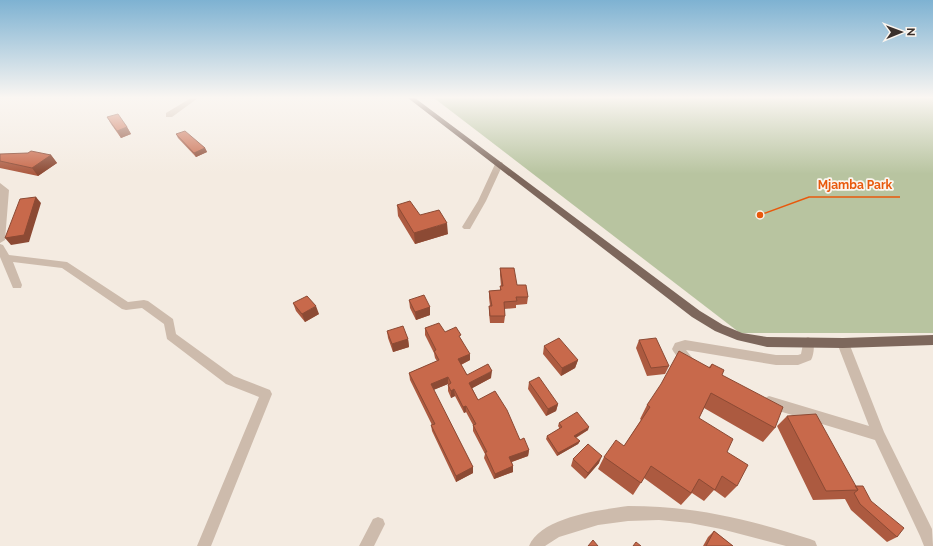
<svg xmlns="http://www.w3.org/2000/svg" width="933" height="546" font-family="Raleway,sans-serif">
  <rect width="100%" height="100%" fill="#f4ebe1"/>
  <path fill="#b8c4a0" d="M 434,98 L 933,98 L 933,333 L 740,333 Z"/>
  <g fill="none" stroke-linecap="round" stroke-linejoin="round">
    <path fill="#cdbbac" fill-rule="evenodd" d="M 191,98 L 198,98 L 172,117 L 166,117 L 166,113 Z
      M 496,162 L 502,162 L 503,164 L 486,201 L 470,229 L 464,229 L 462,227 L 478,201 Z
      M 0,183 L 9,190 L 5,240 L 0,243 Z
      M 0,244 L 3,245 L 9,255 L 67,262 L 128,302 L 144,300 L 148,301 L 173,319 L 176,334 L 234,376 L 270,390 L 272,394 L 211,546 L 197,546 L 259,397 L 226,384 L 167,339 L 164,324 L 142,308 L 126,310 L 122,309 L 62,268 L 13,262 L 22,285 L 21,288 L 13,288 L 0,257 Z
      M 808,337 L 812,339 C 815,344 814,355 811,360 L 798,365 L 776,365 L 686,350 L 694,360 L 692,363 C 683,366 676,356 672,349 L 675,343 L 685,340 L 776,355 L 798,355 L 801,354 L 804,339 Z
      M 843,338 L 847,340 L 849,343 L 884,432 L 932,529 L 933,546 L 924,546 L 920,536 L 875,440 L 769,408 L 765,406 L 763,402 L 765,398 L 769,396 L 869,426 L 837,343 L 839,340 Z
      M 628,506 C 695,506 747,519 810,539 L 815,541 L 817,546 L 786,546 L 721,529 L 690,523 L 659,520 L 628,521 L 598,525 L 559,537 L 545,546 L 529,546 C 541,517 600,510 628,506 Z
      M 378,517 L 383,519 L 385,524 L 374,546 L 359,546 L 373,519 Z"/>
    <path fill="#7d675c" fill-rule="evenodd" d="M 408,98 L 415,98 L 700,311 L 723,325 L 742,333 L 767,337 L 843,338 L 933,335 L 933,345 L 843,348 L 767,347 L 737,340 L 715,331 L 692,317 Z"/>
  </g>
  <path fill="#ac5a40" d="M 107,117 L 127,127 L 131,134 L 121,138 L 111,124 Z
    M 176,134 L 205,148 L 207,152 L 196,157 L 178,138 Z
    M 0,154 L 51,155 L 57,163 L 38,176 L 0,168 Z
    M 397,205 L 448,234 L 415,244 L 398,216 Z
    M 500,268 L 528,297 L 527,304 L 516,305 L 516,308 L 504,309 L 505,316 L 504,323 L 490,323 L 489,313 L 489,306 L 490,306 L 489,298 L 489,291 L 500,290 L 500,286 L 501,286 L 500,275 Z
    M 409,300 L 430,307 L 430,315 L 416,320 L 410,308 Z
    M 293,303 L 319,314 L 305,322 L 296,311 Z
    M 425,328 L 461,339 L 470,360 L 461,365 L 467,375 L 491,378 L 472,388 L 478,400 L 520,440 L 529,450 L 528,456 L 512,462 L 513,466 L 513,472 L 494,479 L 484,458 L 485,454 L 473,431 L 473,425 L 466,412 L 464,413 L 455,396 L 451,398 L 448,391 L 448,384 L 433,390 L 473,467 L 473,473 L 456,482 L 432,431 L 431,425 L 432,425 L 410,380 L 409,373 L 437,361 L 435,358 L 434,353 L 425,335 Z
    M 387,331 L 408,339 L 409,347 L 393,352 L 388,338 Z
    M 639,340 L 669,366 L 665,374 L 647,376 L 636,348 Z
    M 544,346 L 578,360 L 575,368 L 561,376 L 543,354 Z
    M 712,364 L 722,375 L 775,428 L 763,442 L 704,408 L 699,418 L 727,452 L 737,486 L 725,498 L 714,490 L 704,501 L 692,493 L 681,505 L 644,478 L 633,495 L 598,469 L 604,457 L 624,446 L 641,420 L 640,419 L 647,405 L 709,367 Z
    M 529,382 L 558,404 L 556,411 L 546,416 L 528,389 Z
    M 787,416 L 855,486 L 871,501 L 897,537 L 887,542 L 851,510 L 845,499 L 813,500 L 777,426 Z
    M 559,423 L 588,430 L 576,438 L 580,441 L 578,444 L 557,456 L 546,439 L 547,436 L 560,429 L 558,426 Z
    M 573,459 L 599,463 L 585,479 L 571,466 Z
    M 714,531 L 733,546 L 703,546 L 708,537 Z"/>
  <path fill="#8c4a34" d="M 127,127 L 131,134 L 121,138 L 117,131 Z
    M 205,148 L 207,152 L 196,157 L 194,153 Z
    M 51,155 L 57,163 L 38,176 L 32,168 Z
    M 36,197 L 41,203 L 29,242 L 11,245 L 5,238 Z
    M 447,223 L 448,234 L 415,244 L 414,233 Z
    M 316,306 L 319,314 L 305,322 L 302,314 Z
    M 430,307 L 430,315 L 416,320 L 415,312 Z
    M 408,339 L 409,347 L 393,352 L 392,344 Z
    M 470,354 L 470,360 L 458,366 L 458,359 Z
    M 578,360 L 575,368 L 561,376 L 562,368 Z
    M 492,371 L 491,378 L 469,390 L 469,383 Z
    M 448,377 L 448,384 L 431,391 L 431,384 Z
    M 454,389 L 455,396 L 451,398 L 451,391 Z
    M 558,404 L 556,411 L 546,416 L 548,409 Z
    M 466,406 L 466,412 L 464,413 L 463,407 Z
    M 589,427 L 588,430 L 573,439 L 574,436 Z
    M 580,441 L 578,444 L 557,456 L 558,453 Z
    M 529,450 L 528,456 L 508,463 L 509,457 Z
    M 602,456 L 599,463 L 585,479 L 588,473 Z
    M 513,466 L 513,472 L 494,479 L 495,474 Z
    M 473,467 L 473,473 L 456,482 L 456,476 Z"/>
  <path fill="#c8694b" stroke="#8c4a34" d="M 118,114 L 127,127 L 117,131 L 107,117 Z
    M 185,131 L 205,148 L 194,153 L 176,134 Z
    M 31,151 L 51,155 L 32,168 L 0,161 L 0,154 L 28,153 Z
    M 36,197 L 24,235 L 5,238 L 20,199 Z
    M 410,201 L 420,215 L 439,210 L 447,223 L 414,233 L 397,205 Z
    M 500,268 L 514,268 L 517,285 L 526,285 L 528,297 L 516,297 L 517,301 L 504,302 L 505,316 L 490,316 L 489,306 L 492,306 L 489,291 L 501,290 L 500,286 L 503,286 Z
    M 424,295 L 430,307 L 415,312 L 409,300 Z
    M 307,296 L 316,306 L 302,314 L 293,303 Z
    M 439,323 L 445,332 L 456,327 L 461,335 L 459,336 L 470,354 L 458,359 L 467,375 L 488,364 L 492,371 L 469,383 L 478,400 L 495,391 L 507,410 L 520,440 L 524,438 L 529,450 L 509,457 L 513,466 L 495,474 L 485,452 L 487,452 L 473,425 L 476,424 L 466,406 L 463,407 L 454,389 L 451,391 L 448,385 L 451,383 L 448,377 L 431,384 L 473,467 L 456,476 L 431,425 L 435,424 L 409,373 L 439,360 L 434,351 L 436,350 L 425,328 Z
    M 403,326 L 408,339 L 392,344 L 387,331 Z
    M 559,338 L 578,360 L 562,368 L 544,346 Z
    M 656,338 L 669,366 L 651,368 L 639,340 Z
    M 679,351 L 710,368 L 712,364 L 724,370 L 722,375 L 783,407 L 775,428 L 711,393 L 699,418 L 733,439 L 727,452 L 748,465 L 737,486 L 722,476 L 715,490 L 699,479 L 691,493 L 651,466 L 641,483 L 604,457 L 616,440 L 624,446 L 650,407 L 647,405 L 661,384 Z
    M 539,377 L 558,404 L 548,409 L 529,382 Z
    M 577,412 L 589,427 L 574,436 L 580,441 L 558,453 L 547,436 L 562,427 L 559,423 Z
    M 816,414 L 858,490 L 826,491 L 787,416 Z
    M 588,444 L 602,456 L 588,473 L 573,459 Z
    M 855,486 L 863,486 L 871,501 L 904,528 L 897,537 L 860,504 L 854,493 L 858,490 Z
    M 714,531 L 733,546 L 706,546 Z
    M 593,540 L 598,546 L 588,546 Z
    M 636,542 L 641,546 L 633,546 Z"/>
  <linearGradient id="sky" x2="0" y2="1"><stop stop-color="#7eb2d2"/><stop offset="0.56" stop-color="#faf6f2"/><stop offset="1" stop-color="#faf6f2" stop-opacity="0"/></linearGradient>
  <rect width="933" height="174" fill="url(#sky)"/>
  <path fill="none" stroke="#e8590c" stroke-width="1.5" d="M760 215L809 197H900"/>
  <circle fill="#e8590c" stroke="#fbf5ee" stroke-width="1.5" cx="760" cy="215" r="4"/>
  <g font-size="12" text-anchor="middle" font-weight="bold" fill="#e8590c" stroke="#fbf5ee" stroke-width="3.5" stroke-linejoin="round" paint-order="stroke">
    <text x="855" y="189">Mjamba Park</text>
  </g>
  <g transform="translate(901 32) rotate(89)" stroke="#fbf5ee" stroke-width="3" paint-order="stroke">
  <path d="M0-3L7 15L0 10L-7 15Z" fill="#3b302b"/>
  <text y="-6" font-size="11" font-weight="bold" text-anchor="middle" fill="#3b302b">N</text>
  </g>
</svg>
